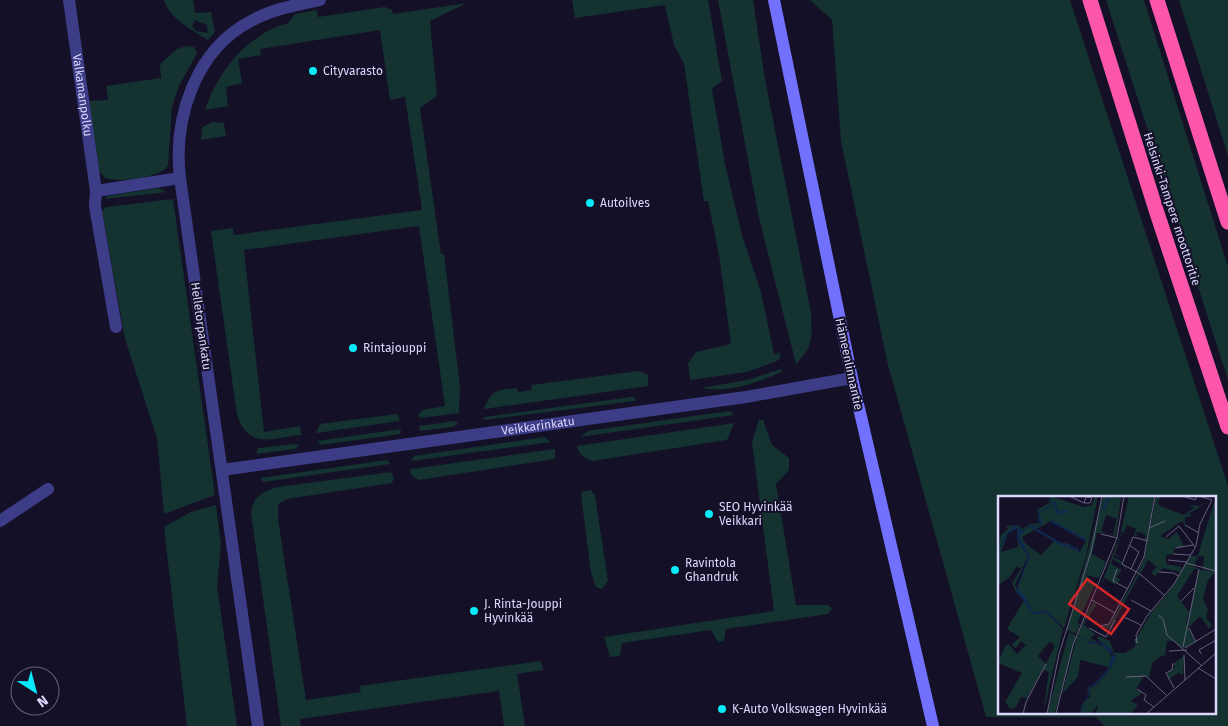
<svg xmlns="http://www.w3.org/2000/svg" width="1228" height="726" font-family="'Fira Sans',sans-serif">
  <rect width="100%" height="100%" fill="#141028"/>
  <path fill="#143230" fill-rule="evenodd" d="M 164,0 L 193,0 L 195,13 L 211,12 L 215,32 L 208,40 C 192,30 170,19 164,0 ZM 195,20 L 207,25 L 208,33 L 196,31 L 192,26 Z
    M 572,0 L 708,0 L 722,81 L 712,89 L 725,164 L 742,235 L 761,292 L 774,354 L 780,353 L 780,358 L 777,361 L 747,372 L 690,380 L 688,363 L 696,352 L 731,344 L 719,255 L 708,201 L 704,201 L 684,64 L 674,45 L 665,5 L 575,18 Z
    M 718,0 L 753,0 L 765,79 L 811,313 C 812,338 814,346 796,364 L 759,218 Z
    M 810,0 L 1070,0 L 1228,486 L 1228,726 L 1105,726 L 1096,717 L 986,717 L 888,365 L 841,141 L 832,20 ZM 999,497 L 1214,497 L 1214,712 L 999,712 Z
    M 1106,0 L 1144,0 L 1228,267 L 1228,380 Z
    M 1179,0 L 1228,0 L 1228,156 Z
    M 467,3 L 430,21 L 437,96 L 420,108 L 441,254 L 444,254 L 460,386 L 459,413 L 420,418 L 418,415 L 422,410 L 445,406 L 419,226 L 244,250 L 264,432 L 300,426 L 301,435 C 271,438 249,450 237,415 L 211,231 L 233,228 L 234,235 L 422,210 L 405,97 L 390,100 L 380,30 L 260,49 L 261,55 L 238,59 L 242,83 L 226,87 L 228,106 L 205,110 C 218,71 248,34 288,23 L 295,14 L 317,10 L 318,17 L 385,7 L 392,10 L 393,14 Z
    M 186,46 L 194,47 L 197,53 L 179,86 L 172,107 L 168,166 C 159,178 119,183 105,178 L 99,171 L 89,101 L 108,100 L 106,86 L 161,78 L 160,64 L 177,49 Z
    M 213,122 L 224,123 L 226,136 L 201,140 L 202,127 Z
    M 158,188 L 167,192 L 105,199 L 107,196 Z
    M 173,199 L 215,495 L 164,514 L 157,438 L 125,339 L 102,211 L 106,207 Z
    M 781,369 L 783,371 C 758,383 729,393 701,388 L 747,380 Z
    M 639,371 L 648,375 L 648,386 L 484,409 C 492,389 497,390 517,388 L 518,392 L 532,390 L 531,385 Z
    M 631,397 L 635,397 L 635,401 L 483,420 L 484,417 Z
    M 729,411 L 732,412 L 734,415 L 580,437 L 588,431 Z
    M 397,414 L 400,421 L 316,433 L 320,424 Z
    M 759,420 L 763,420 L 772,445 L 789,458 L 789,470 L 776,484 L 796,605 L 828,605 L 832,609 L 828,614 L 726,629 L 724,641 L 718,642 L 711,630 L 622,643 L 620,656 L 610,657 L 604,637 L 774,611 L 752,442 Z
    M 455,421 L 458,423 L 453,427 L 420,431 L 419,426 Z
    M 734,423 L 727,440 L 592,461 C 584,458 579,455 577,446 Z
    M 401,429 L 400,434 L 321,445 L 317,441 Z
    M 544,437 L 551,442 L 411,461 L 414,456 Z
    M 295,444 L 299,445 L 295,449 L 256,454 L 258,448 Z
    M 555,449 L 555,459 L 419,480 L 412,476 L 410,472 L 411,469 Z
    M 387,460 L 390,464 L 263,482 L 260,478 Z
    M 391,472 L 394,478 L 392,483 L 287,499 L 278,504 L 278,519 L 306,700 L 361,692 L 359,686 L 541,661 L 543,670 L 517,674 L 525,726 L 504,726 L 499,691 L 300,719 L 301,726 L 281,726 L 251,513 C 253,496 262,492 278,487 Z
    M 591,490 L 595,495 L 608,581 L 602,589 L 596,587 L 591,573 L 581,495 L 582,492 Z
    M 216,505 L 221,544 L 217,586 L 237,726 L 187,726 L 164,527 L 191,512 Z"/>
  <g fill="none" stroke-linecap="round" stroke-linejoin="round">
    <g stroke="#3d3c86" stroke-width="12">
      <path id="s1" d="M 69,0 L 96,191 L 95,206 L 116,327"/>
      <path d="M 96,191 L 180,178"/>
      <path d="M 0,521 L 48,489"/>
    </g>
    <g stroke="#3d3c86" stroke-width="12">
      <path id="s2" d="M 222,470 L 746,397 L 852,378"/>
      <path d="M 258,726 L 180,178 C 173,119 195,50 251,21 C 272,9 296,5 320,0"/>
    </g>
    <path stroke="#7171fd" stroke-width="12" d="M 774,0 L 852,378 L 933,726"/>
    <path stroke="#fc56aa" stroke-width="15" d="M 1090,0 L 1157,213 L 1228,427
      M 1157,0 L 1228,222"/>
  </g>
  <g fill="#08e9fb" stroke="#141028" stroke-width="2">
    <circle cx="313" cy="71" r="5"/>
    <circle cx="590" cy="203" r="5"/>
    <circle cx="353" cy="348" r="5"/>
    <circle cx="709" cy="514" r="5"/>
    <circle cx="675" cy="570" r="5"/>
    <circle cx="474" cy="611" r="5"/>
    <circle cx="722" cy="709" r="5"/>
  </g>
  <g text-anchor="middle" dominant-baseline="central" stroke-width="4" stroke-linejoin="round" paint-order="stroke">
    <g font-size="12" fill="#dcd8fe" stroke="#141028" text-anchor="start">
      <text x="323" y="71">Cityvarasto</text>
      <text x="600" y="203">Autoilves</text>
      <text x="363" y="348">Rintajouppi</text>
      <text x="719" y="507">SEO Hyvinkää<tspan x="719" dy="14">Veikkari</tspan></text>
      <text x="685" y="563">Ravintola<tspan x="685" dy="14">Ghandruk</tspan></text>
      <text x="484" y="604">J. Rinta-Jouppi<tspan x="484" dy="14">Hyvinkää</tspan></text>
      <text x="732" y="709">K-Auto Volkswagen Hyvinkää</text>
    </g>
    <g font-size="12" fill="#dcd8fe" stroke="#141028">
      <text stroke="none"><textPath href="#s1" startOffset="96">Valkamanpolku</textPath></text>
      <text transform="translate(1172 209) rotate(72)">Helsinki-Tampere moottoritie</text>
      <text transform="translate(201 326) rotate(82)">Helletorpankatu</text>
      <text transform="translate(849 364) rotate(78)">Hämeenlinnantie</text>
      <text stroke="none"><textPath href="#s2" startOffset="319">Veikkarinkatu</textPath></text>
    </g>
  </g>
  <g transform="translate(998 496)">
    <rect width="218" height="218" fill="#141028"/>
    <path d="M 51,0 L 53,9 L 40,16 L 42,29 L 31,30 L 25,35 L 20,30 L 15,31 L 0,53 L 3,39 L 10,33 L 8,30 L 20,29 L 25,33 L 32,28 L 41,27 L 39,14 L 51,7 ZM 52,0 L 86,11 L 95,9 L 94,8 L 95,3 L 95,7 L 97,0 L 100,0 L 88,60 L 66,132 L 52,118 L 44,115 L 36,117 L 19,92 L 32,61 L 21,41 L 29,32 L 44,28 L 41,16 L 54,9 ZM 53,25 L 88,44 L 82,56 L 71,48 L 56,45 L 43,59 L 28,48 L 24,41 ZM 105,0 L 123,0 L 118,40 L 110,38 L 115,38 L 119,23 L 108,19 L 103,35 L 109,37 L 99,37 L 94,58 L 108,66 L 101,82 L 88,79 L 97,89 L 79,127 L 82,128 L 78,138 L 69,134 ZM 131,0 L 156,0 L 150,44 L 146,44 L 148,40 L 142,36 L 138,37 L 139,40 L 136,40 L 138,33 L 129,29 L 126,36 L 134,40 L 124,36 L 117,58 L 125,62 L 116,59 L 115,61 L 123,65 L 128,72 L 127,75 L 127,71 L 115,63 L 113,68 L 124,74 L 118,81 L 123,84 L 116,88 L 107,82 L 103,89 L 122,40 ZM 158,0 L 164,0 L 159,6 L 162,10 L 186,19 L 196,12 L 192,9 L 201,10 L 212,4 L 191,18 L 194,20 L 187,21 L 187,30 L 184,25 L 162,40 L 170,43 L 179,36 L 186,51 L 176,51 L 176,58 L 168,59 L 168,68 L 184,71 L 182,76 L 165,72 L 157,80 L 153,77 L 159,71 L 150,64 L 143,77 L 140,75 L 146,63 ZM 217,3 L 218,75 L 210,84 L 205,103 L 210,114 L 208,122 L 214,129 L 211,132 L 202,120 L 191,131 L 189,127 L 201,74 L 213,75 L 205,73 L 206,61 L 201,60 L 196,70 L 195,70 L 201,73 L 196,73 L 179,100 L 191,116 L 188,127 L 197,146 L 184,153 L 176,145 L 169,145 L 167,160 L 172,163 L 165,159 L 155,166 L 151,181 L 146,180 L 138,193 L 144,197 L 133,205 L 140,209 L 133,217 L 98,217 L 100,209 L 93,217 L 82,218 L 84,208 L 92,201 L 91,192 L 98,190 L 112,173 L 119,159 L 116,159 L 112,152 L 99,143 L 101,140 L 112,145 L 116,157 L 127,157 L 137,151 L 138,143 L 153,117 L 173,93 L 192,60 L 199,60 L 197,69 ZM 19,32 L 22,35 L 19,44 L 30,60 L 17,89 L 20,96 L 22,97 L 25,100 L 35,118 L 48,117 L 65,133 L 45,217 L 51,176 L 45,174 L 29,202 L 23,201 L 18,211 L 13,213 L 7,206 L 24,177 L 0,167 L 7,150 L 10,148 L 19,158 L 28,149 L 23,145 L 18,152 L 13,149 L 22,141 L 9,133 L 26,104 L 18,96 L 14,87 L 23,73 L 19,70 L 11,82 L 0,89 L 0,55 L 10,37 ZM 19,32 L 20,51 L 3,56 L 10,38 ZM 51,146 L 56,148 L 56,152 L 48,168 L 40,160 ZM 140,77 L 145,81 L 141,79 L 113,132 L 107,132 L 105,139 L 108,141 L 105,140 L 85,129 L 98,138 L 92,142 L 99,145 L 92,146 L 79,139 L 95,106 L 99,108 L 91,119 L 94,123 L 89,122 L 86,129 L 104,139 L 107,134 L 104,132 L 112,128 ZM 71,136 L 78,140 L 57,217 L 49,218 ZM 79,140 L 111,153 L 114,166 L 111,171 L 82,164 L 80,181 L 64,198 ZM 186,160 L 185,179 L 180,177 L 171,183 L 169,178 L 177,171 L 175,168 Z" fill="#143230" fill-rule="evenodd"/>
    <path d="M 52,0 L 54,9 L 46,15 L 41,16 L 44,26 L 43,30 L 30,31 L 21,41 L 32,61 L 19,92 L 27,100 L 35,116 L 49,115 L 65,133 L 48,117 L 35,118 L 18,94 L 30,61 L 19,44 L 20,32 L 10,37 L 0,55 L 6,40 L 15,31 L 20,30 L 24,35 L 31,30 L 42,29 L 40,16 L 53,9 ZM 79,139 L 92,146 L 103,146 L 112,152 L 115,160 L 119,159 L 112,173 L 97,190 L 91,191 L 91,199 L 85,210 L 86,217 L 83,212 L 90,199 L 89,191 L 95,189 L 110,173 L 114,159 L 101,147 L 93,148 Z" fill="#0f284d"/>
    <path fill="none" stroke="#0f284d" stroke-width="2.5" d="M 56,6 L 60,17 L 70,15M 105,14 L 111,0M 53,25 L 88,44M 32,30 L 63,48 L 81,54"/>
    <path fill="none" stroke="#64607e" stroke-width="1" d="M 71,0 L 86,7 L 92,7 L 94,2 L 88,1 L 86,7M 184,0 L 197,4 L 199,0M 187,29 L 201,37M 151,32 L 167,25M 103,38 L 119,42M 168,41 L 181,30 L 197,51M 150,45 L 135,41 L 124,68 L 142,78 L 166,99M 131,49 L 141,56 L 133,73M 177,52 L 195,49M 175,58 L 192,59M 170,64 L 189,66M 188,67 L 218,75M 119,73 L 115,85 L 130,93M 161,76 L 176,77 L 180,80M 94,104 L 117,117M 133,104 L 153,115M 183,105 L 196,92M 160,119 L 165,123 L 169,139 L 203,169M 124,120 L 143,129M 102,130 L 111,128 L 146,61 L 157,0M 91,132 L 108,141 L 117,124M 191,132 L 198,146M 137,143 L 139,147 L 138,139 L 149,120 L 176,88 L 198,50 L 202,28 L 214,4 L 201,0M 185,151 L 201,73M 187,152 L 218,133M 171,155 L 189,154M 203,158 L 201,154 L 218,144M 186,159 L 187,184M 175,167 L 174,174 L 168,177 L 176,192M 200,172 L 218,183M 128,181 L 148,180 L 168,199M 139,193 L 148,199 L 146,204 L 156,211M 25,218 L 28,206 L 48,168M 49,218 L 61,158 L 93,56 L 104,0M 58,218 L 75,149 L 119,42 L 126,0M 148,218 L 218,157"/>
    <path fill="#d62828" fill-opacity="0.15" stroke="#d62828" stroke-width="2.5" d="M 89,83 L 131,113 L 113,138 L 71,108 Z"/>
    <rect width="218" height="218" fill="none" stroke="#dcd8fe" stroke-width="2.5"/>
  </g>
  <g transform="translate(35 691) rotate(144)"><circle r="24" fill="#141028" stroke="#64607e"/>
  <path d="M0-4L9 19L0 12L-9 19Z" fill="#08e9fb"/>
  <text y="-8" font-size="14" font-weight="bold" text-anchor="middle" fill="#dcd8fe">N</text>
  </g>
</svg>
